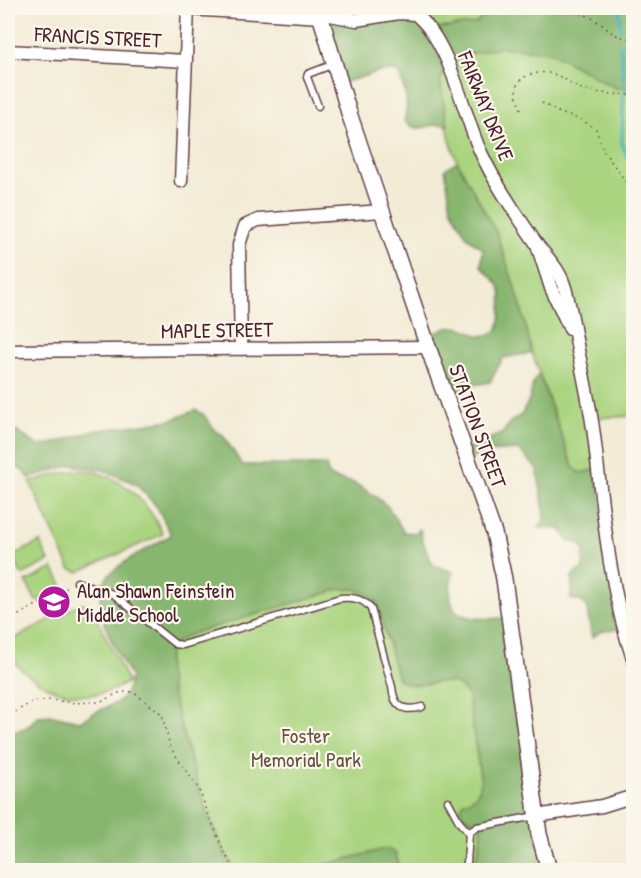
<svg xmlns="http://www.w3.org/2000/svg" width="641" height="878" font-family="'Patrick Hand',sans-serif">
  <rect width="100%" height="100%" fill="#fbf7ec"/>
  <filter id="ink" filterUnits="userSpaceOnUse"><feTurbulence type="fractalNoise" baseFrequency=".0167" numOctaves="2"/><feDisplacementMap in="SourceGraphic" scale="12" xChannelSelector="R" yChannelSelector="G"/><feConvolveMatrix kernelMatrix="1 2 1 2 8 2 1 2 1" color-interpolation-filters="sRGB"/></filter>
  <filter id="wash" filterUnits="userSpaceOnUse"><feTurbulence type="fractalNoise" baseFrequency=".008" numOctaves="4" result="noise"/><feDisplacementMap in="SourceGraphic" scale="24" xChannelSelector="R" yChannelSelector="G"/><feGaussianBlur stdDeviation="1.35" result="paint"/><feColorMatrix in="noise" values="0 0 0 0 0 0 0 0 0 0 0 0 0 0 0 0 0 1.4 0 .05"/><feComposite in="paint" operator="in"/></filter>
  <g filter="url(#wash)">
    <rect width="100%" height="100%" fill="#f2ecd6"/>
    <path fill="#aad480" stroke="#7a7a56" stroke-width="1.5" d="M 411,8 L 488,8 L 488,12 L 475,24 L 431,29 Z
      M 499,47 L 551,52 L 615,88 L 633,89 L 633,154 L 627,157 L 634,187 L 633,416 L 592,418 L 596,470 L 580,473 L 573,467 L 532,353 L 520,303 L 497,234 L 457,161 L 450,140 L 442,99 L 440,81 L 447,66 L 462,56 Z
      M 83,470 C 122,475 147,500 163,534 L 79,572 L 70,569 L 30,482 L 57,474 Z
      M 40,542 L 49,561 L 22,575 L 12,556 Z
      M 53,568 L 63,587 L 36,601 L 26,582 Z
      M 340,589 L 354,589 L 367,593 L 377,602 L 398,679 C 404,681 410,684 417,684 C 439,685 456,672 468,697 L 481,782 C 479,794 475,798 464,802 L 473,820 L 480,824 L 482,833 L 474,870 L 400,870 L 396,854 L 385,849 L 305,870 L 235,870 C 208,827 195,776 181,727 C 176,708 166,679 168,659 C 170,643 183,637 197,632 Z
      M 81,603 L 90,605 L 128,682 C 95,703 56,698 26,673 C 16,665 7,656 8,642 Z"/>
    <path fill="#87b66e" stroke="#686a4c" stroke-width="1.5" d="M 319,8 L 411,8 L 431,29 L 475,24 L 488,12 L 488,8 L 633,8 L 633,89 L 615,88 L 551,52 L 499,47 L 462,56 L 447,66 L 440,81 L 448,125 C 429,120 421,137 404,121 C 410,103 405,88 397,71 L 379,72 L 339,84 Z
      M 457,161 L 497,234 L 520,303 L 532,353 L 503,358 L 490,382 L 473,385 L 447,398 L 426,337 C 449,325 456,323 479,336 C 485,335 493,335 497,330 C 501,324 503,295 500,288 C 496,279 487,274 481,266 L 483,249 L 467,237 L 451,208 L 445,169 Z
      M 539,374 L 573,467 L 580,473 L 596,470 L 623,628 L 600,632 L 592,638 L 586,605 L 580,601 L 570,599 L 572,591 L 572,576 L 583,568 L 584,550 L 579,543 L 568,541 L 561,529 L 539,528 L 545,516 L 537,469 L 519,450 L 486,452 L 467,461 L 466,449 L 503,433 L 509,423 L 522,414 L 530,398 L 533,383 Z
      M 196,410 L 204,415 L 216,432 L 222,434 L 242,465 L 326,465 L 328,473 L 333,478 L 354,483 L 374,495 L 388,507 L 404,532 L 415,533 L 420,529 L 422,540 L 433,565 L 453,572 C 441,623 468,619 507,618 L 549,870 L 474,870 L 482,833 L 480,824 C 474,820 467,819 462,815 L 461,808 L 464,802 C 475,798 479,794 481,782 L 468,697 C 452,664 420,697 398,679 L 377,602 L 367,593 L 354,589 L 340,589 L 197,632 C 183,637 170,643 168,659 C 166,679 176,708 181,727 C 195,776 208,827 235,870 L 8,870 L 8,730 L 19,730 L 27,727 L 38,716 L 53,715 L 79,721 C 88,717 96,711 105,708 C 125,699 125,699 131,677 C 117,652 85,602 109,575 C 123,560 153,546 171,535 L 157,507 L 136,484 L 104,470 L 71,465 L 29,478 L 21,469 L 8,467 L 8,426 L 39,446 L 59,442 L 93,431 L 171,420 Z
      M 385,849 C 398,851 397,859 400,870 L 305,870 Z"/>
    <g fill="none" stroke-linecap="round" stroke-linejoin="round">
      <path stroke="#41afbe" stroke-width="3" d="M 619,8 L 621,30
        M 620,45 L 624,81 L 622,144 L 627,156"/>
    </g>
  </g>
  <g filter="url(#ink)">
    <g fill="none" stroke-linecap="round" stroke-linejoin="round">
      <defs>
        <path id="service" d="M 318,106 L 307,77 L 308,74 L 334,64
          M 77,582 L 113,594 L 175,644 L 183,645 L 340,598 C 352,597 364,598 371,609 L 392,687 C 394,707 403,712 422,707
          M 448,801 L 460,823 L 469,833
          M 465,870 L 467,863 L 469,833 L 477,827 L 536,816"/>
        <path id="minor" d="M 407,8 C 448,32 460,103 478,146 C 492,179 515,213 536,243 C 547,258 560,269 565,288 C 571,308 574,329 578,350 C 584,378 590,406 594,435 C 603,511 609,589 634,662
          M 188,9 L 321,17
          M 320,13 L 356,20 L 399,13 L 415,14
          M 8,51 L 186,61
          M 181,181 L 188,8
          M 538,248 L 551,288 L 570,329
          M 241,349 L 239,245 L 245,226 L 258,220 L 382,211
          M 8,351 L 428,347
          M 536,816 L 602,806 L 634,796"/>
        <path id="tertiary" d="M 318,8 L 349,113 L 382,211 L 428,347 L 494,533 L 504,579 L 539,834 L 549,870"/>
      </defs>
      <use href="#service" stroke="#633e45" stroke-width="9"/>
      <use href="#minor" stroke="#633e45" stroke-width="15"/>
      <use href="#tertiary" stroke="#633e45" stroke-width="18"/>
      <path stroke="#633e45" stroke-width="1.5" stroke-dasharray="1.5 4.5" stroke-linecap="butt" d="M 557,8 C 568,11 581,12 590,17 C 609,27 609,37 634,39
        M 542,103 L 560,113 L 582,120 L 596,129 L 603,150 L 626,182 L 634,202
        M 521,109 C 519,104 516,96 516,91 C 516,74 541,70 553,74 C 564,77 572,86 582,89 C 599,94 617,94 634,95
        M 8,621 L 70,586
        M 8,701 L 10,715 L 8,718
        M 10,715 L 32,702 L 51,700 L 74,703 L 99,702 L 121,692 L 133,692 L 162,714 L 170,747 L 198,788 L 224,852 L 235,870"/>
      <use href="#service" stroke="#fff" stroke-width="6"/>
      <use href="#minor" stroke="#fff" stroke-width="12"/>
      <use href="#tertiary" stroke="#fff" stroke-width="15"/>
    </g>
  </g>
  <defs>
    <symbol id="school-disc" viewBox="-11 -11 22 22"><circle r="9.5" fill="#b5179e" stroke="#fbf7ec"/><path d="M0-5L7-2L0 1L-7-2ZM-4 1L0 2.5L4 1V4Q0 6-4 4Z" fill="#fff"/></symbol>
  </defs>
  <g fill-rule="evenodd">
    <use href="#school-disc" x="35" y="583" width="38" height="38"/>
  </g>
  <g text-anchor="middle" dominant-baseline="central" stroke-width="4.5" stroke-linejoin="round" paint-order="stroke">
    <g font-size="21" fill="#4a1f2b" stroke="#fbf7ec">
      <text transform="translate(98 37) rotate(3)">FRANCIS STREET</text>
      <text transform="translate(486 106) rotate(68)">FAIRWAY DRIVE</text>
      <text transform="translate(217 330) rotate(-1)">MAPLE STREET</text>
      <text transform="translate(478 426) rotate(70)">STATION STREET</text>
    </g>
    <g font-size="21" fill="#4a1f2b" stroke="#fbf7ec" text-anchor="start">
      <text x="77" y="590">Alan Shawn Feinstein<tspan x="77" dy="24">Middle School</tspan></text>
    </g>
    <g font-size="21" fill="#675544" stroke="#fbf7ec">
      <text x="306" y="735">Foster<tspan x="306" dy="24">Memorial Park</tspan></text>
    </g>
  </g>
  <rect width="641" height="878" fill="none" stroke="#fbf7ec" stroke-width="30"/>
</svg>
